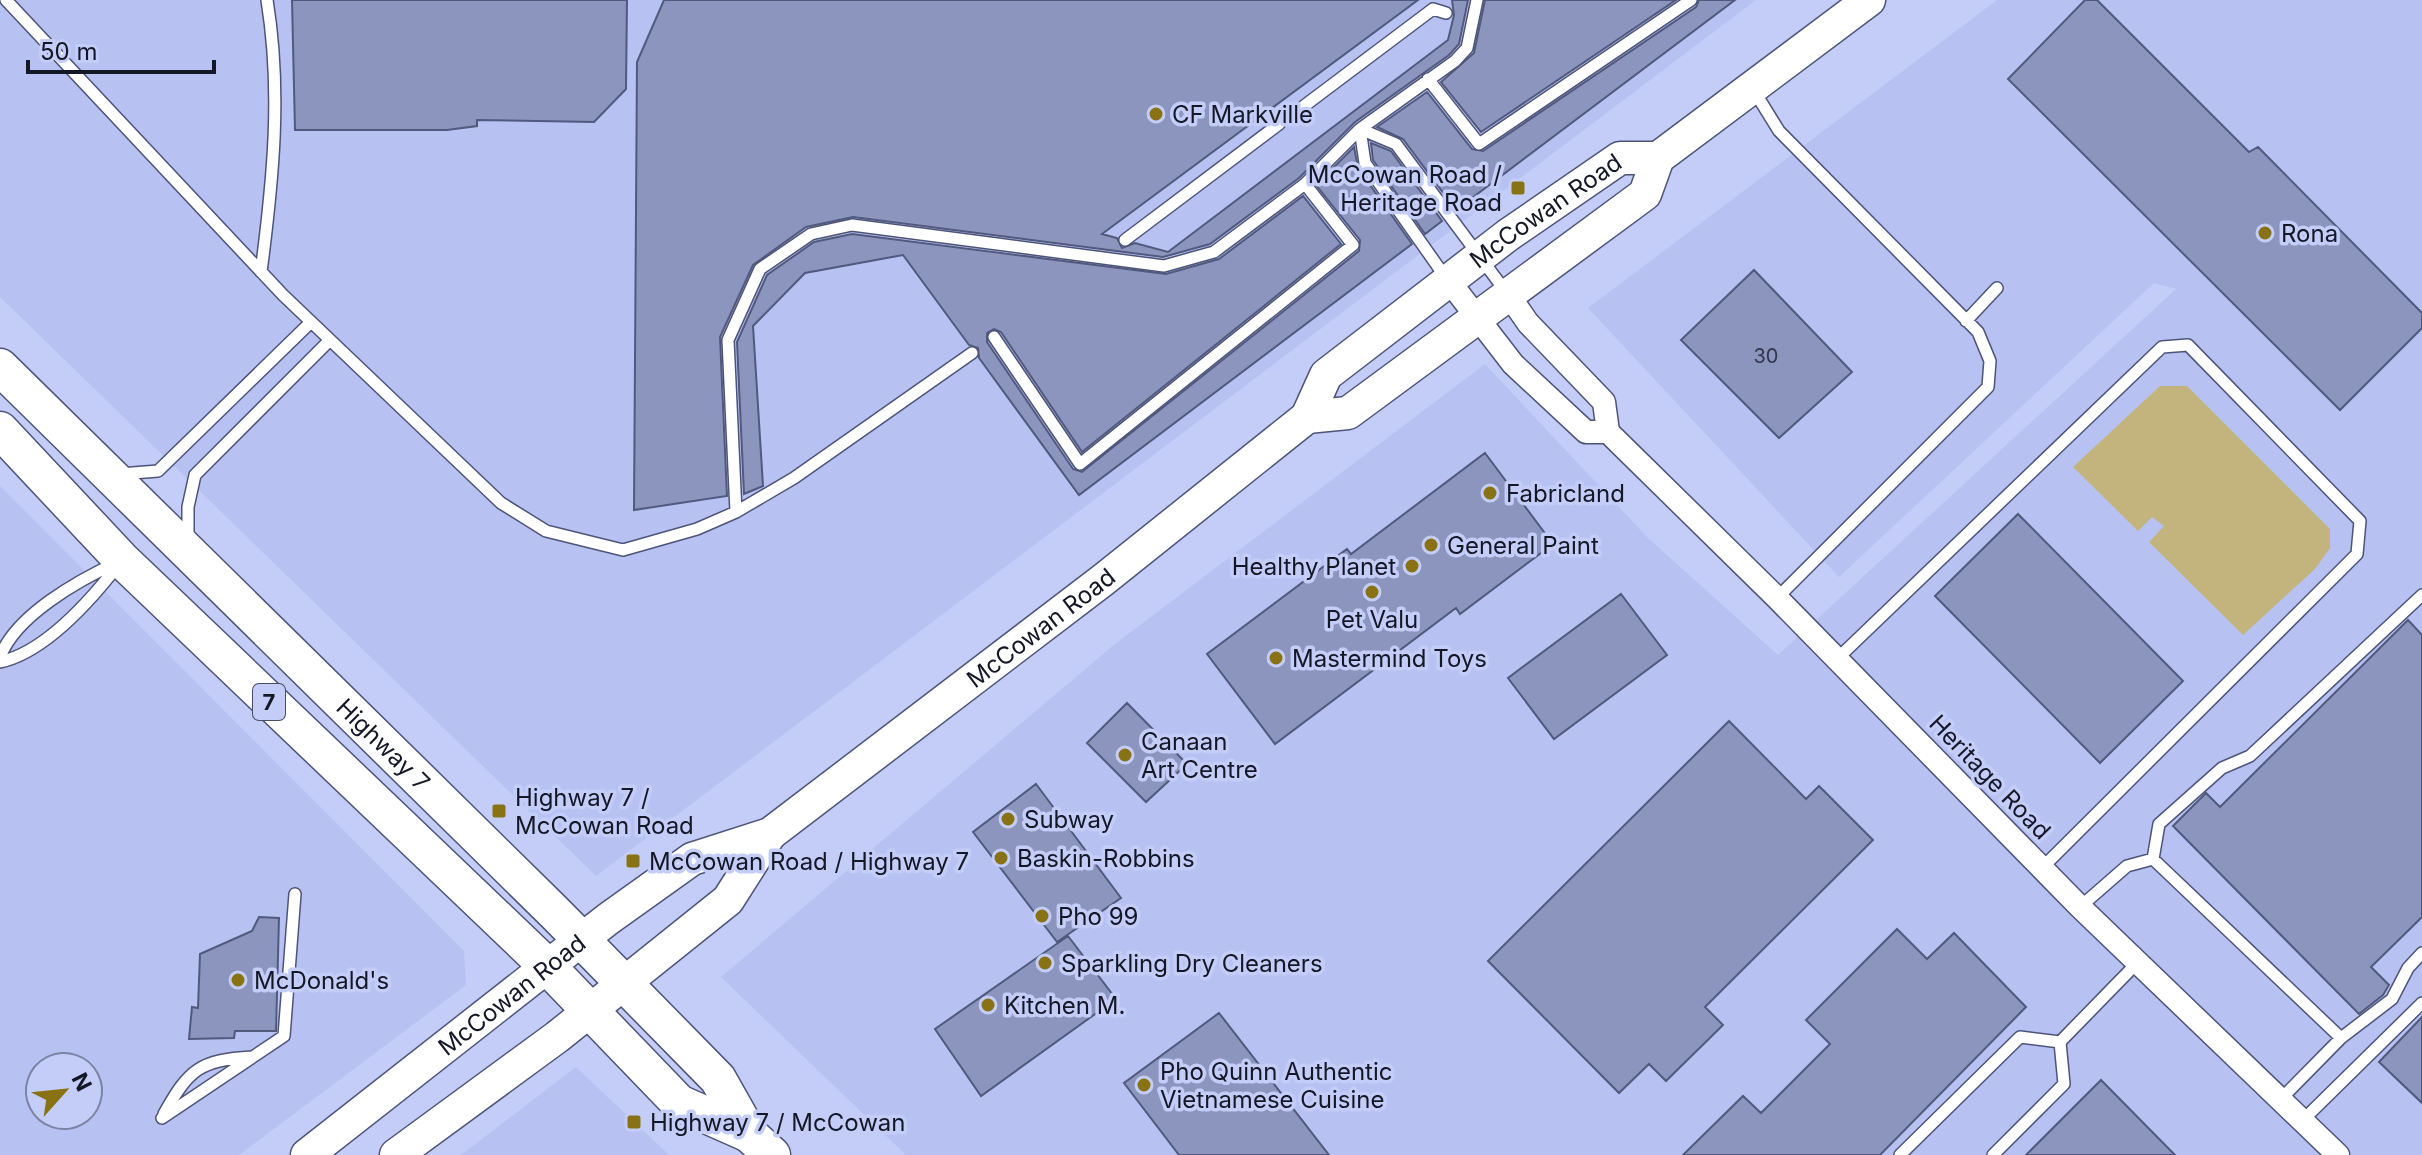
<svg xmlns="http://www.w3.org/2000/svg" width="2422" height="1155" font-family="Inter,sans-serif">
  <rect width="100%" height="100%" fill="#c3cdf7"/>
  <path fill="#b7c2f3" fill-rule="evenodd" d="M 0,0 L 1756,0 L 596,876 L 0,297 Z
    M 1997,0 L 2422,0 L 2422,1155 L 906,1155 L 721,977 L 1115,644 L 1485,364 L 1648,538 L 1778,655 L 2176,289 L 2154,283 L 1839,577 L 1588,308 Z
    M 0,486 L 464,951 L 466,985 L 239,1155 L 0,1155 ZM 40,1067 L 88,1067 L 88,1115 L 40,1115 Z
    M 576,1067 L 669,1155 L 461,1155 Z"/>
  <path fill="#c3b47d" d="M 2160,386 L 2187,386 L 2330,529 L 2330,548 L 2315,569 L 2243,635 L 2149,542 L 2164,526 L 2152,517 L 2138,531 L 2073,467 Z"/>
  <path fill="#8c95bd" stroke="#51597d" stroke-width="2" d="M 292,0 L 627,0 L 626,89 L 594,122 L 477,120 L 477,126 L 447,130 L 295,130 Z
    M 664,0 L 1418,0 L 1102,234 L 1117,238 L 1122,248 L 1135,243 L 1168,252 L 1448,40 L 1454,15 L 1452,0 L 1468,0 L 1459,44 L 1449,55 L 1355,122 L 1299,178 L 1210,244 L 1163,257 L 853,217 L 806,227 L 753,265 L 720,337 L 727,496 L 634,510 L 637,62 Z
    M 1485,0 L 1676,0 L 1481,132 L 1441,82 L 1474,53 Z
    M 1699,0 L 1735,0 L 1456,210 L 1403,139 L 1377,127 L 1427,92 L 1472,149 L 1483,151 L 1696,7 Z
    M 2085,0 L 2097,0 L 2249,152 L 2258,147 L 2422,313 L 2422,328 L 2340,410 L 2008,79 Z
    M 1371,143 L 1391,151 L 1442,221 L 1425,234 L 1373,160 Z
    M 1354,147 L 1358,168 L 1412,244 L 1079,495 L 979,358 L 978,348 L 969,345 L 903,255 L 805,273 L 753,326 L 763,486 L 744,494 L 737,342 L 767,275 L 814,242 L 852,234 L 1166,274 L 1219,259 L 1303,196 L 1341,244 L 1082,452 L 1001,332 L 994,329 L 987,333 L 987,342 L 1073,469 L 1082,472 L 1359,251 L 1360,240 L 1316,185 Z
    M 1754,270 L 1852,372 L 1779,438 L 1681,340 Z
    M 1485,453 L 1553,544 L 1460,614 L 1456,608 L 1275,744 L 1207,654 L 1347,549 L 1351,554 Z
    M 2018,514 L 2183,681 L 2100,763 L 1935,596 Z
    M 1621,594 L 1667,655 L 1554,739 L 1508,678 Z
    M 2408,620 L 2422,635 L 2422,917 L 2371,967 L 2389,985 L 2383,995 L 2359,1014 L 2173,826 L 2206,793 L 2220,807 Z
    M 1127,703 L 1187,764 L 1146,802 L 1087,743 Z
    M 1729,721 L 1806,799 L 1819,786 L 1873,840 L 1705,1007 L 1723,1025 L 1666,1081 L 1649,1064 L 1619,1093 L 1488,961 Z
    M 1036,784 L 1121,898 L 1057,942 L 973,832 Z
    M 259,917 L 279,918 L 276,1031 L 235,1031 L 234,1038 L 189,1039 L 192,1007 L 198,1008 L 200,954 L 252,931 Z
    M 1897,929 L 1927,959 L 1954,933 L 2026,1007 L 1880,1155 L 1683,1155 L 1743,1096 L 1761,1113 L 1830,1044 L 1806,1020 Z
    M 1068,936 L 1116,999 L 981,1096 L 935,1029 Z
    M 1219,1013 L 1329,1155 L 1179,1155 L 1124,1083 Z
    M 2422,1017 L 2422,1103 L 2379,1062 Z
    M 2101,1080 L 2175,1155 L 2026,1155 Z"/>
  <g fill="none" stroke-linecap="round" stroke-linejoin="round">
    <defs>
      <path id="lane" d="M 6,0 L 283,295 L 501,503 L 546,531 L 623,550 L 697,529 L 736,512 L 794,478 L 972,353
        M 1433,9 L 1446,13
        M 1428,79 L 1479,144 L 1691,0
        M 1753,89 L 1779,131 L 1978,332 L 1990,361 L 1988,387 L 1777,598
        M 1304,106 L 1433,9
        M 1360,129 L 1396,144 L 1506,292
        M 1360,129 L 1365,163 L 1446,278
        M 1125,240 L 1279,124
        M 261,272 C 273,180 282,92 267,0
        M 1966,321 L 1997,288
        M 994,337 L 1080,464 L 1353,245 L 1305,184
        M 120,474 L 158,471 L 311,322
        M 736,512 L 728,340 L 760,269 L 811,234 L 852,225 L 1164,266 L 1214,252 L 1305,184 L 1360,129 L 1455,61 L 1467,48 L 1477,0
        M 188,540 L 188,507 L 195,475 L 330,340
        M 0,657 C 16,615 79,580 118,562
        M 1837,659 L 2162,347 L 2188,345 L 2360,521 L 2357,554 L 2042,868
        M 0,662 C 46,652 91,600 119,564
        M 2153,859 L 2159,824 L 2222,768 L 2250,756 L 2422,595
        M 2080,907 L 2127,866 L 2153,859 L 2341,1038 L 2281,1099
        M 2341,1038 L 2392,999 L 2408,968 L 2422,953
        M 164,1114 C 189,1069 200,1060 252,1057
        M 162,1118 L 284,1036 L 295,894
        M 2303,1120 L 2422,1003
        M 1900,1155 L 2020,1037 L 2060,1042
        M 1993,1155 L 2064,1084 L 2060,1042 L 2138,962"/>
      <path id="street" d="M 1449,281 L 1513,364 L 1586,432 L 1608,432
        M 1508,294 L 1528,323 L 1604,402 L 1608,432 L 1777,598 L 2080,907 L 2338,1155"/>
      <g id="secondary">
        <path d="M 1307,417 L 1348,413 L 1645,194 L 1658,158 L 1869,0"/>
        <path id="s1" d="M 307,1155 L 608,919 L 692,859 L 770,834 L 1103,580 L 1307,417 L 1326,375 L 1508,235 L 1620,158 L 1658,158"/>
        <path d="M 396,1155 L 557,1037 L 728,900 L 770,834"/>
      </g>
      <g id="primary">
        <path id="s2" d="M 0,367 L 556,914 L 718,1079 L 749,1134 L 772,1155"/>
        <path d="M 0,430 L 122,560 L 547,966 L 679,1103 L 749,1134"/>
      </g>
    </defs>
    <use href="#lane" stroke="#4d5479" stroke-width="14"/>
    <use href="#street" stroke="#4d5479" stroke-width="25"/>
    <use href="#secondary" stroke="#4d5479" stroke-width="35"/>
    <use href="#primary" stroke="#4d5479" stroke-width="39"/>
    <use href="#lane" stroke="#fff" stroke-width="11"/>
    <use href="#street" stroke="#fff" stroke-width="22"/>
    <use href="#secondary" stroke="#fff" stroke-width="32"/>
    <use href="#primary" stroke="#fff" stroke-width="36"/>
  </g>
  <g fill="#887213" stroke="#c3cdf7" stroke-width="3">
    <circle cx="1156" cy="114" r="8"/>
    <rect x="1510" y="180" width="16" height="16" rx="4"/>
    <circle cx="2265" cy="233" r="8"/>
    <circle cx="1490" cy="493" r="8"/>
    <circle cx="1431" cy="545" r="8"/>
    <circle cx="1412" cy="566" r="8"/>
    <circle cx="1372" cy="592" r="8"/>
    <circle cx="1276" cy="658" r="8"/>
    <circle cx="1125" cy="755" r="8"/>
    <rect x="491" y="803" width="16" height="16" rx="4"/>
    <circle cx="1008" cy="819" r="8"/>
    <circle cx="1001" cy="858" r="8"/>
    <rect x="625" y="853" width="16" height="16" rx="4"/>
    <circle cx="1042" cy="916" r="8"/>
    <circle cx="1045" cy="963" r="8"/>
    <circle cx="238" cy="980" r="8"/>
    <circle cx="988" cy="1005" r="8"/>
    <circle cx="1144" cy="1085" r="8"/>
    <rect x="626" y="1114" width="16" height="16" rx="4"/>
  </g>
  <g text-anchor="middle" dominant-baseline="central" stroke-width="7" stroke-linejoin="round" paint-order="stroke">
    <g font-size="20" fill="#32364c">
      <text x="1766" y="356">30</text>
    </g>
    <rect fill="#c3cdf7" stroke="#484e65" stroke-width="2" x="253" y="684" width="32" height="36" rx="6"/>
    <g font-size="22" font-weight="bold" fill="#141726">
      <text x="269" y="702">7</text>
    </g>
    <g font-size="24" fill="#141726" stroke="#c3cdf7" text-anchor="start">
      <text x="1172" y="114">CF Markville</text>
      <text x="1502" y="174" text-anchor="end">McCowan Road /<tspan x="1502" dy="28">Heritage Road</tspan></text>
      <text x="2281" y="233">Rona</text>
      <text x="1506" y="493">Fabricland</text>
      <text x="1447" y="545">General Paint</text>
      <text x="1396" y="566" text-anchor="end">Healthy Planet</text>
      <text x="1372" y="619" text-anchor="middle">Pet Valu</text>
      <text x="1292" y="658">Mastermind Toys</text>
      <text x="1141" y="741">Canaan<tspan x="1141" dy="28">Art Centre</tspan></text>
      <text x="515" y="797">Highway 7 /<tspan x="515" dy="28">McCowan Road</tspan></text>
      <text x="1024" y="819">Subway</text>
      <text x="1017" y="858">Baskin-Robbins</text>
      <text x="649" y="861">McCowan Road / Highway 7</text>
      <text x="1058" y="916">Pho 99</text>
      <text x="1061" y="963">Sparkling Dry Cleaners</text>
      <text x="254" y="980">McDonald's</text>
      <text x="1004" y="1005">Kitchen M.</text>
      <text x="1160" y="1071">Pho Quinn Authentic<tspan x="1160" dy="28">Vietnamese Cuisine</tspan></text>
      <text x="650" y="1122">Highway 7 / McCowan</text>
    </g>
    <g font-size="24" fill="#141726" stroke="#c3cdf7">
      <text stroke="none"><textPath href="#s1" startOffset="1568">McCowan Road</textPath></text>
      <text stroke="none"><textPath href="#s1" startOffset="908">McCowan Road</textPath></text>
      <text stroke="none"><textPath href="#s2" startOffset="538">Highway 7</textPath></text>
      <text transform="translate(1990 777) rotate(46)">Heritage Road</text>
      <text stroke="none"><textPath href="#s1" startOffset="260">McCowan Road</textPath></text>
    </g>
  </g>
  <g transform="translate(64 1091) rotate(63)"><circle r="38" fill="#c3cdf7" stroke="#7d84a3" stroke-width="2"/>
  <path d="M0-6L14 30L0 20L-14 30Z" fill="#887213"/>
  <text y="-12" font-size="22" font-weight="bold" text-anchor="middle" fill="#141726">N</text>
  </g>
  <path d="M28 60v12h186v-12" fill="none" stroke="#141726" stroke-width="4"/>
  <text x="40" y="60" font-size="24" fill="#141726" stroke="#c3cdf7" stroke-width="6" paint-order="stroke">50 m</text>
</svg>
